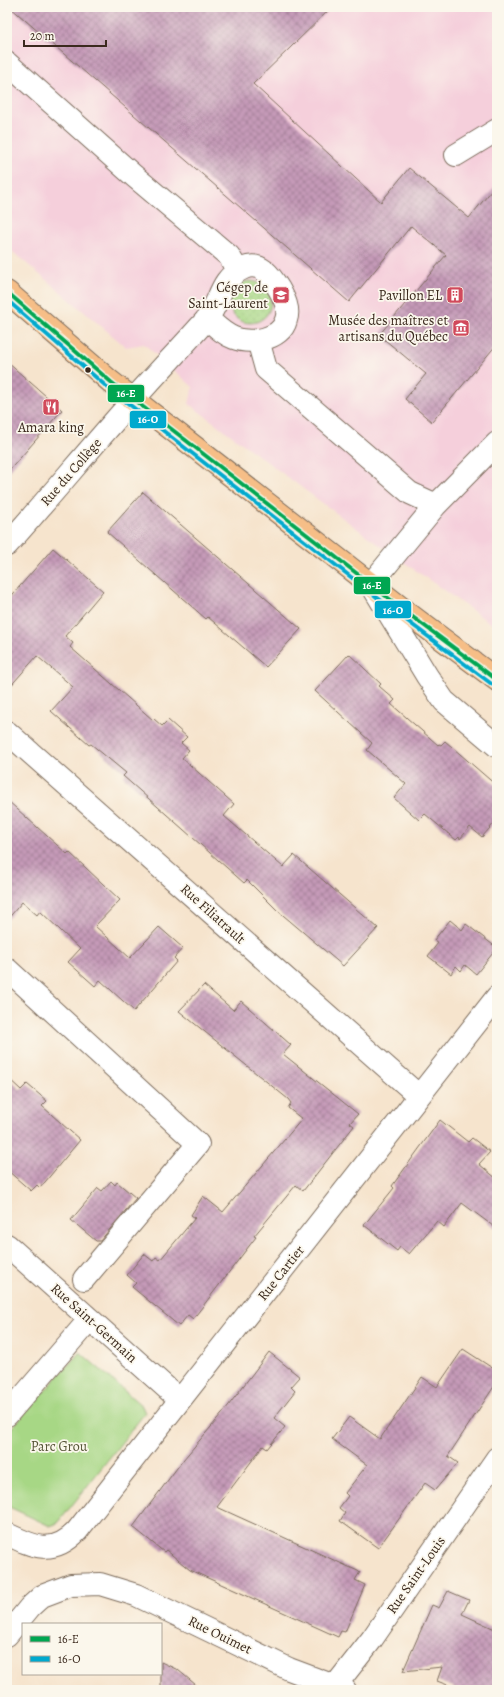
<svg xmlns="http://www.w3.org/2000/svg" width="504" height="1697" font-family="Alegreya,serif">
  <defs>
    <pattern id="grass-dots" width="8" height="8" patternUnits="userSpaceOnUse"><rect width="8" height="8" fill="#a7d785"/><path d="M2 2h.1M6 6h.1" fill="none" stroke="#91b972" stroke-width="1.8" stroke-linecap="round"/></pattern>
    <pattern id="building-cross-hatch" width="8" height="8" patternUnits="userSpaceOnUse"><rect width="8" height="8" fill="#c59ab8"/><path d="M0 0l8 8M0 8l8-8" fill="none" stroke="#a17e95"/></pattern>
  </defs>
  <rect width="100%" height="100%" fill="#fbf7ec"/>
  <filter id="ink" filterUnits="userSpaceOnUse"><feTurbulence type="fractalNoise" baseFrequency=".025" numOctaves="2"/><feDisplacementMap in="SourceGraphic" scale="8" xChannelSelector="R" yChannelSelector="G"/><feConvolveMatrix kernelMatrix="1 2 1 2 8 2 1 2 1" color-interpolation-filters="sRGB"/></filter>
  <filter id="wash" filterUnits="userSpaceOnUse"><feTurbulence type="fractalNoise" baseFrequency=".012" numOctaves="4" result="noise"/><feDisplacementMap in="SourceGraphic" scale="16" xChannelSelector="R" yChannelSelector="G"/><feGaussianBlur stdDeviation="0.9" result="paint"/><feColorMatrix in="noise" values="0 0 0 0 0 0 0 0 0 0 0 0 0 0 0 0 0 1.4 0 .05"/><feComposite in="paint" operator="in"/></filter>
  <g filter="url(#wash)">
    <rect width="100%" height="100%" fill="#f6e4cd"/>
    <path fill="#f5cfdb" d="M 7,7 L 497,7 L 497,628 L 367,536 L 189,404 L 193,387 L 144,344 L 126,347 L 7,247 Z"/>
    <path fill="url(#grass-dots)" stroke="#718052" d="M229 302a21 21 0 1 1 42 0a21 21 0 1 1-42 0Z"/>
    <path fill="#a7d785" stroke="#718052" d="M 80,1352 L 142,1406 L 145,1413 L 58,1523 L 50,1526 L 7,1506 L 7,1433 Z"/>
    <g id="blocks">
      <path fill="url(#building-cross-hatch)" d="M 10,7 L 332,7 L 253,84 L 381,202 L 409,168 L 469,218 L 497,184 L 497,344 L 432,422 L 405,399 L 426,374 L 379,335 L 446,255 L 411,226 L 349,302 Z
        M 7,362 L 62,410 L 7,473 Z
        M 143,492 L 301,629 L 266,667 L 208,617 L 206,619 L 107,532 Z
        M 53,548 L 103,591 L 65,636 L 73,643 L 70,647 L 153,720 L 154,719 L 162,726 L 168,720 L 187,737 L 181,743 L 189,750 L 182,758 L 234,804 L 224,816 L 283,867 L 294,855 L 378,928 L 343,966 L 277,910 L 247,880 L 244,883 L 123,776 L 126,773 L 91,744 L 89,745 L 51,711 L 73,687 L 37,656 L 7,690 L 7,601 Z
        M 349,654 L 381,684 L 379,686 L 395,700 L 391,704 L 438,745 L 439,744 L 441,745 L 445,741 L 497,786 L 497,820 L 482,837 L 470,827 L 460,839 L 459,837 L 456,840 L 425,814 L 419,820 L 394,798 L 406,784 L 367,750 L 372,743 L 315,691 Z
        M 7,800 L 67,854 L 69,852 L 120,900 L 95,926 L 130,958 L 159,927 L 183,948 L 174,958 L 177,961 L 134,1011 L 100,980 L 95,986 L 68,962 L 80,949 L 40,911 L 37,915 L 22,902 L 7,920 Z
        M 450,920 L 462,930 L 466,924 L 497,948 L 476,974 L 465,965 L 461,971 L 456,966 L 451,974 L 428,956 L 438,943 L 434,940 Z
        M 204,985 L 233,1010 L 241,1001 L 291,1045 L 283,1054 L 358,1114 L 350,1123 L 354,1126 L 303,1191 L 296,1185 L 254,1236 L 256,1237 L 193,1319 L 188,1315 L 179,1326 L 132,1287 L 136,1283 L 127,1275 L 144,1254 L 153,1261 L 156,1257 L 160,1260 L 195,1218 L 191,1215 L 203,1196 L 223,1212 L 302,1119 L 288,1108 L 291,1103 L 288,1099 L 179,1011 Z
        M 7,1077 L 21,1090 L 27,1084 L 47,1101 L 42,1106 L 80,1140 L 40,1188 L 37,1185 L 31,1191 L 7,1170 Z
        M 440,1120 L 468,1142 L 472,1138 L 490,1152 L 479,1164 L 497,1179 L 497,1229 L 462,1203 L 444,1227 L 437,1221 L 409,1254 L 400,1247 L 397,1251 L 364,1225 L 394,1188 L 392,1186 Z
        M 111,1181 L 115,1185 L 117,1182 L 136,1198 L 100,1241 L 96,1241 L 71,1220 L 98,1188 L 102,1191 Z
        M 463,1349 L 497,1371 L 497,1382 L 448,1456 L 458,1463 L 435,1490 L 425,1483 L 378,1548 L 340,1521 L 345,1513 L 339,1508 L 348,1496 L 345,1493 L 367,1465 L 332,1439 L 349,1417 L 380,1439 L 422,1377 L 437,1387 Z
        M 269,1352 L 300,1377 L 291,1387 L 295,1391 L 274,1418 L 285,1427 L 267,1449 L 263,1446 L 217,1507 L 360,1572 L 355,1580 L 365,1585 L 345,1632 L 341,1631 L 338,1637 L 190,1570 L 166,1550 L 164,1552 L 133,1527 L 183,1460 L 222,1414 Z
        M 448,1591 L 469,1600 L 462,1614 L 497,1630 L 497,1690 L 461,1690 L 437,1681 L 442,1667 L 403,1671 L 432,1605 L 439,1608 Z
        M 161,1662 L 178,1670 L 202,1690 L 161,1690 Z"/>
    </g>
  </g>
  <g filter="url(#ink)">
    <use href="#blocks" fill-opacity="0" stroke="#7c6b5b" stroke-width="1"/>
    <g fill="none" stroke-linecap="round" stroke-linejoin="round">
      <defs>
        <path id="minor" d="M 7,63 L 134,176 L 229,256 L 238,271
          M 456,155 L 497,130
          M 258,340 L 266,369 L 410,493 L 436,505
          M 497,443 L 436,505 L 371,584 L 427,676 L 444,701 L 497,746
          M 7,545 C 50,497 91,447 134,399 C 158,372 182,347 206,320 C 221,303 218,279 244,268 C 261,261 271,276 279,289 C 284,298 290,309 286,320 C 281,340 250,344 234,338 C 223,334 216,326 207,318
          M 7,732 L 419,1096
          M 7,969 L 198,1144 L 84,1279
          M 7,1245 L 180,1400
          M 7,1415 L 89,1320
          M 7,1534 C 34,1547 53,1556 77,1531 L 497,997
          M 7,1635 L 30,1607 L 42,1596 L 71,1585 L 100,1584 L 136,1595 L 289,1669 L 345,1690
          M 332,1690 L 372,1639 L 497,1458"/>
        <path id="major" d="M 7,292 L 111,382 L 414,618 L 497,680"/>
      </defs>
      <use href="#minor" stroke="#7c6b5b" stroke-width="24"/>
      <use href="#major" stroke="#7c6b5b" stroke-width="24"/>
      <use href="#minor" stroke="#fff" stroke-width="22"/>
      <use href="#major" stroke="#f6be87" stroke-width="22"/>
      <defs>
        <path id="bus-1" d="M 7,292 L 111,382 L 414,618 L 497,680"/>
        <path id="bus-2" d="M 7,300 L 107,387 L 410,623 L 493,685"/>
      </defs>
      <use href="#bus-1" stroke="#fbf7ec" stroke-width="7"/>
      <use href="#bus-2" stroke="#fbf7ec" stroke-width="7"/>
      <use href="#bus-1" stroke="#00a651" stroke-width="4"/>
      <use href="#bus-2" stroke="#00a9ce" stroke-width="4"/>
    </g>
  </g>
  <defs>
    <symbol id="university-square" viewBox="-11 -11 22 22"><rect x="-9" y="-9" width="18" height="18" rx="4" fill="#d1495b" stroke="#fbf7ec"/><path d="M0-5L7-2L0 1L-7-2ZM-4 1L0 2.5L4 1V4Q0 6-4 4Z" fill="#fff"/></symbol>
    <symbol id="building-square" viewBox="-11 -11 22 22"><rect x="-9" y="-9" width="18" height="18" rx="4" fill="#d1495b" stroke="#fbf7ec"/><path d="M-4-6H4V6H1V3H-1V6H-4ZM-2.5-4.3h1.7v1.8h-1.7ZM.8-4.3h1.7v1.8H.8ZM-2.5-1h1.7V.8h-1.7ZM.8-1h1.7V.8H.8Z" fill="#fff"/></symbol>
    <symbol id="museum-square" viewBox="-11 -11 22 22"><rect x="-9" y="-9" width="18" height="18" rx="4" fill="#d1495b" stroke="#fbf7ec"/><path d="M0-6L6-3V-2H-6V-3ZM-5-1h2V3h-2ZM-1-1h2V3h-2ZM3-1h2V3H3ZM-6 4H6V6H-6Z" fill="#fff"/></symbol>
    <symbol id="restaurant-square" viewBox="-11 -11 22 22"><rect x="-9" y="-9" width="18" height="18" rx="4" fill="#d1495b" stroke="#fbf7ec"/><path d="M-5-6h1v4h1v-4h1v4h1v-4h1v5L-1.5 .5V6h-2V.5L-5-1ZM5-6V6H3V1.5H1.5Q1.5-4 5-6Z" fill="#fff"/></symbol>
  </defs>
  <g fill-rule="evenodd">
    <use href="#university-square" x="271" y="285" width="20" height="20"/>
    <use href="#building-square" x="445" y="285" width="20" height="20"/>
    <use href="#museum-square" x="451" y="318" width="20" height="20"/>
    <use href="#restaurant-square" x="41" y="397" width="20" height="20"/>
  </g>
  <circle fill="#3b2a1e" stroke="#fbf7ec" stroke-width="1.5" cx="88" cy="370" r="3.5"/>
  <g text-anchor="middle" dominant-baseline="central" stroke-width="3.5" stroke-linejoin="round" paint-order="stroke">
    <g font-size="14" fill="#3b2a1e" stroke="#fbf7ec" text-anchor="end">
      <text x="268" y="287">Cégep de<tspan x="268" dy="16">Saint-Laurent</tspan></text>
      <text x="442" y="295">Pavillon EL</text>
      <text x="448" y="320">Musée des maîtres et<tspan x="448" dy="16">artisans du Québec</tspan></text>
      <text x="51" y="427" text-anchor="middle">Amara king</text>
    </g>
    <g font-size="14" fill="#3b2a1e" stroke="#fbf7ec">
      <text transform="translate(71 472) rotate(-49)">Rue du Collège</text>
      <text transform="translate(213 914) rotate(42)">Rue Filiatrault</text>
      <text transform="translate(281 1273) rotate(-52)">Rue Cartier</text>
      <text transform="translate(94 1323) rotate(42)">Rue Saint-Germain</text>
      <text transform="translate(416 1575) rotate(-55)">Rue Saint-Louis</text>
      <text transform="translate(220 1635) rotate(26)">Rue Ouimet</text>
    </g>
    <g font-size="14" fill="#565538" stroke="#fbf7ec">
      <text x="59" y="1446">Parc Grou</text>
    </g>
  </g>
  <g stroke="#fbf7ec" stroke-width="1.5">
    <rect x="107" y="384" width="38" height="19" rx="4" fill="#00a651"/>
    <rect x="129" y="410" width="38" height="19" rx="4" fill="#00a9ce"/>
    <rect x="353" y="576" width="38" height="19" rx="4" fill="#00a651"/>
    <rect x="374" y="600" width="38" height="19" rx="4" fill="#00a9ce"/>
  </g>
  <g font-size="11" text-anchor="middle" font-weight="bold" fill="#fff">
    <text x="126" y="397">16-E</text>
    <text x="148" y="423">16-O</text>
    <text x="372" y="589">16-E</text>
    <text x="393" y="614">16-O</text>
  </g>
  <rect width="504" height="1697" fill="none" stroke="#fbf7ec" stroke-width="24"/>
  <rect x="22" y="1623" width="140" height="52" fill="#fbf7ec" stroke="#aea59a"/>
  <rect x="30" y="1636" width="20" height="6" fill="#00a651" stroke="#aea59a"/>
  <text x="58" y="1643" font-size="12" fill="#3b2a1e">16-E</text>
  <rect x="30" y="1656" width="20" height="6" fill="#00a9ce" stroke="#aea59a"/>
  <text x="58" y="1663" font-size="12" fill="#3b2a1e">16-O</text>
  <path d="M24 40v6h82v-6" fill="none" stroke="#3b2a1e" stroke-width="2"/>
  <text x="30" y="40" font-size="12" fill="#3b2a1e" stroke="#fbf7ec" stroke-width="3" paint-order="stroke">20 m</text>
</svg>
